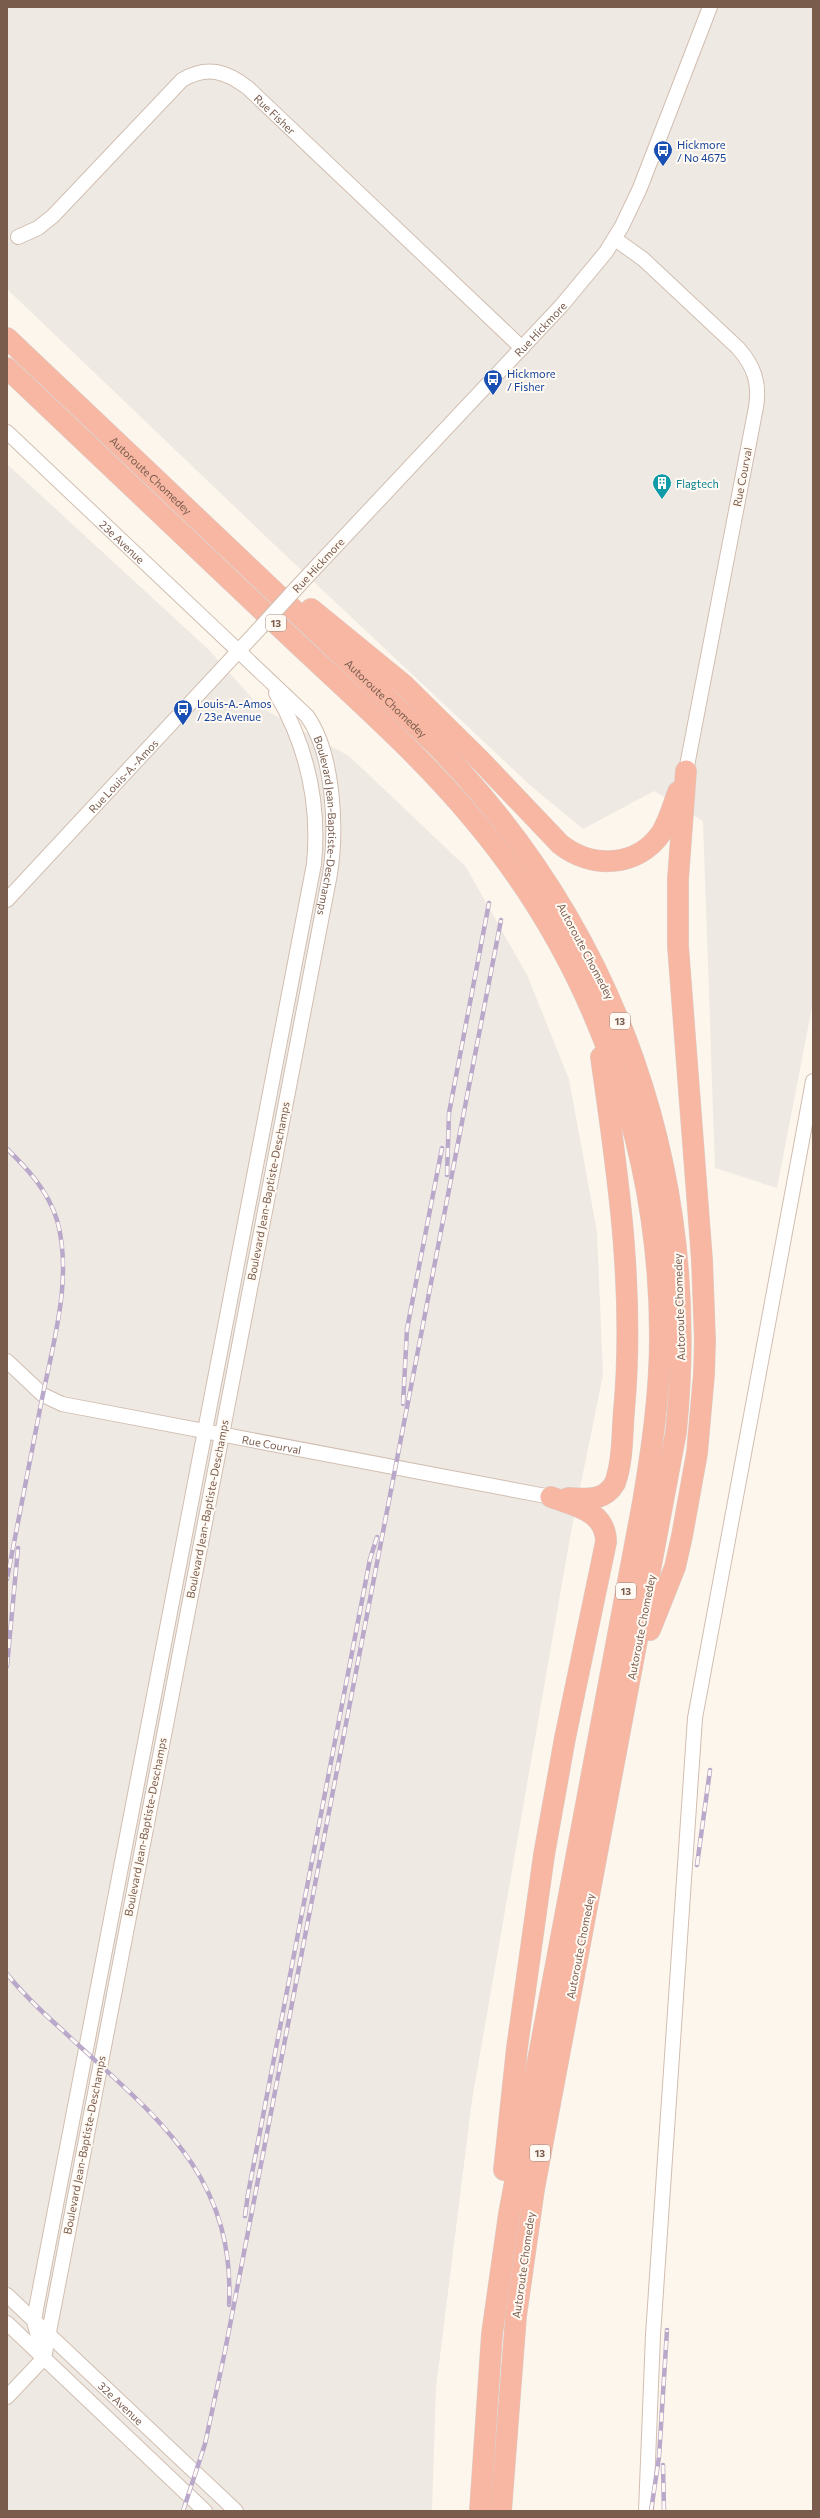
<svg xmlns="http://www.w3.org/2000/svg" width="820" height="2518" font-family="Commissioner,sans-serif">
  <rect width="100%" height="100%" fill="#fdf6ec"/>
  <path fill="#efe9e4" d="M 7,7 L 813,7 L 813,1002 L 777,1188 L 715,1168 L 703,821 L 654,791 L 583,829 L 531,786 L 281,551 L 7,289 Z
    M 7,464 L 209,650 L 260,707 L 349,756 L 466,867 L 527,975 L 569,1079 L 597,1232 L 603,1375 L 571,1532 L 472,2100 L 436,2388 L 432,2511 L 7,2511 Z"/>
  <g fill="none" stroke-linecap="round" stroke-linejoin="round">
    <defs>
      <g id="minor">
        <path id="s1" d="M 18,237 L 38,228 L 53,216 L 182,80 C 207,65 226,71 248,88 L 522,348"/>
        <path d="M 615,239 L 643,259 L 738,348 C 754,366 760,383 756,407 L 686,771"/>
        <path id="s2" d="M 7,432 L 307,716 C 334,754 337,829 330,874 L 44,2358 L 7,2397"/>
        <path id="s3" d="M 301,583 L 562,305 L 606,252 L 622,226 L 640,188 L 710,7"/>
        <path id="s4" d="M 7,900 L 260,628"/>
        <path id="s5" d="M 7,1361 L 43,1395 L 62,1404 L 551,1497"/>
        <path id="s6" d="M 7,2295 L 236,2511"/>
        <path d="M 7,2323 L 205,2511"/>
        <path d="M 42,2352 L 34,2321 L 36,2309 L 314,864 C 320,802 307,746 276,693"/>
        <path d="M 646,2511 L 653,2335 L 695,1718 L 813,1081"/>
      </g>
      <g id="highway">
        <path id="s7" d="M 7,338 L 435,744 C 618,931 702,1172 676,1432 L 534,2189 L 516,2316 L 501,2511"/>
        <path d="M 7,368 C 99,455 191,543 283,630 C 348,692 417,751 474,820 C 595,964 660,1150 660,1337 C 660,1393 652,1448 643,1502 L 509,2214 L 492,2334 L 480,2511"/>
        <path d="M 311,609 L 404,685 L 481,761 L 560,844 C 591,869 638,868 662,832 C 669,820 673,806 678,792"/>
        <path d="M 568,1498 C 587,1499 604,1502 615,1483 C 623,1461 622,1434 624,1411 C 635,1291 618,1175 601,1057"/>
        <path d="M 650,1630 L 675,1567 L 682,1536 L 697,1453 L 704,1374 L 705,1340 L 702,1260 L 678,946 L 678,879 L 686,771"/>
        <path d="M 504,2170 L 517,2048 L 544,1855 L 565,1738 L 606,1542 C 606,1511 575,1506 551,1497"/>
      </g>
    </defs>
    <use href="#minor" stroke="#d1beb0" stroke-width="16"/>
    <use href="#highway" stroke="#dad1cd" stroke-width="22"/>
    <use href="#minor" stroke="#fff" stroke-width="14"/>
    <use href="#highway" stroke="#f7b7a3" stroke-width="21"/>
    <defs>
      <path id="rail" d="M 7,1149 C 28,1169 48,1191 57,1220 C 74,1280 51,1350 40,1409 C 29,1465 18,1522 7,1579
        M 447,1175 L 449,1113 L 489,903
        M 403,1404 L 407,1329 L 442,1148
        M 7,1666 L 18,1548
        M 697,1865 L 710,1770
        M 7,1974 C 23,1994 41,2011 60,2028 C 148,2111 236,2170 229,2305
        M 245,2216 L 248,2194 L 370,1559 L 377,1537
        M 663,2465 L 664,2511
        M 183,2511 L 205,2444 L 225,2351 L 501,920
        M 651,2511 L 659,2457 L 667,2330"/>
    </defs>
    <use href="#rail" stroke="#b9a8c9" stroke-width="4.5"/>
    <use href="#rail" stroke="#fffaf3" stroke-width="3" stroke-dasharray="9" stroke-linecap="butt"/>
    <defs>
      <path id="minor-bridge" d="M 260,628 L 301,583"/>
    </defs>
    <use href="#minor-bridge" stroke="#d1beb0" stroke-width="16" stroke-linecap="butt"/>
    <use href="#minor-bridge" stroke="#fff" stroke-width="14"/>
  </g>
  <defs>
    <symbol id="bus-pin" viewBox="-11 -11 22 30"><path d="M0 17L-7.5 6A9.5 9.5 0 1 1 7.5 6Z" fill="#1a4fb4" stroke="#fffaf3"/><path d="M-5-6H5V4H4V6H2V4H-2V6H-4V4H-5ZM-3.5-4V0h7V-4ZM-3.5 1.2v1.5H-2V1.2ZM2 1.2v1.5H3.5V1.2Z" fill="#fff"/></symbol>
    <symbol id="building-pin" viewBox="-11 -11 22 30"><path d="M0 17L-7.5 6A9.5 9.5 0 1 1 7.5 6Z" fill="#0f9aa8" stroke="#fffaf3"/><path d="M-4-6H4V6H1V3H-1V6H-4ZM-2.5-4.3h1.7v1.8h-1.7ZM.8-4.3h1.7v1.8H.8ZM-2.5-1h1.7V.8h-1.7ZM.8-1h1.7V.8H.8Z" fill="#fff"/></symbol>
  </defs>
  <g fill-rule="evenodd">
    <use href="#bus-pin" x="652" y="139" width="22" height="30"/>
    <use href="#bus-pin" x="482" y="368" width="22" height="30"/>
    <use href="#building-pin" x="651" y="472" width="22" height="30"/>
    <use href="#bus-pin" x="172" y="698" width="22" height="30"/>
  </g>
  <g text-anchor="middle" dominant-baseline="central" stroke-width="4" stroke-linejoin="round" paint-order="stroke">
    <g fill="#fffaf3" stroke="#a28b7f" stroke-width="1">
      <rect x="266" y="615" width="20" height="16" rx="3"/>
      <rect x="610" y="1013" width="20" height="16" rx="3"/>
      <rect x="616" y="1583" width="20" height="16" rx="3"/>
      <rect x="530" y="2145" width="20" height="16" rx="3"/>
    </g>
    <g font-size="10" font-weight="bold" fill="#7a5c4d">
      <text x="276" y="623">13</text>
      <text x="620" y="1021">13</text>
      <text x="626" y="1591">13</text>
      <text x="540" y="2153">13</text>
    </g>
    <g font-size="11" fill="#7a5c4d" stroke="#fffaf3">
      <text stroke="none"><textPath href="#s1" startOffset="338">Rue Fisher</textPath></text>
      <text stroke="none"><textPath href="#s3" startOffset="349">Rue Hickmore</textPath></text>
      <text stroke="none"><textPath href="#s7" startOffset="199">Autoroute Chomedey</textPath></text>
      <text transform="translate(742 477) rotate(-79)">Rue Courval</text>
      <text stroke="none"><textPath href="#s2" startOffset="159">23e Avenue</textPath></text>
      <text transform="translate(318 565) rotate(-47)">Rue Hickmore</text>
      <text stroke="none"><textPath href="#s7" startOffset="523">Autoroute Chomedey</textPath></text>
      <text stroke="none"><textPath href="#s4" startOffset="170">Rue Louis-A.-Amos</textPath></text>
      <text stroke="none"><textPath href="#s2" startOffset="527">Boulevard Jean-Baptiste-Deschamps</textPath></text>
      <text transform="translate(586 951) rotate(62)">Autoroute Chomedey</text>
      <text transform="translate(268 1191) rotate(-79)">Boulevard Jean-Baptiste-Deschamps</text>
      <text transform="translate(679 1307) rotate(-92)">Autoroute Chomedey</text>
      <text stroke="none"><textPath href="#s5" startOffset="284">Rue Courval</textPath></text>
      <text transform="translate(207 1509) rotate(-79)">Boulevard Jean-Baptiste-Deschamps</text>
      <text transform="translate(641 1627) rotate(-79)">Autoroute Chomedey</text>
      <text transform="translate(145 1827) rotate(-79)">Boulevard Jean-Baptiste-Deschamps</text>
      <text transform="translate(580 1946) rotate(-79)">Autoroute Chomedey</text>
      <text transform="translate(84 2145) rotate(-79)">Boulevard Jean-Baptiste-Deschamps</text>
      <text transform="translate(523 2265) rotate(-82)">Autoroute Chomedey</text>
      <text stroke="none"><textPath href="#s6" startOffset="157">32e Avenue</textPath></text>
    </g>
    <g font-size="11" fill="#164399" stroke="#fffaf3" text-anchor="start">
      <text x="677" y="144">Hickmore<tspan x="677" dy="13">/ No 4675</tspan></text>
      <text x="507" y="373">Hickmore<tspan x="507" dy="13">/ Fisher</tspan></text>
      <text x="197" y="703">Louis-A.-Amos<tspan x="197" dy="13">/ 23e Avenue</tspan></text>
    </g>
    <g font-size="11" fill="#0d838f" stroke="#fffaf3" text-anchor="start">
      <text x="676" y="483">Flagtech</text>
    </g>
  </g>
  <rect width="820" height="2518" fill="none" stroke="#7a5c4d" stroke-width="16"/>
</svg>
